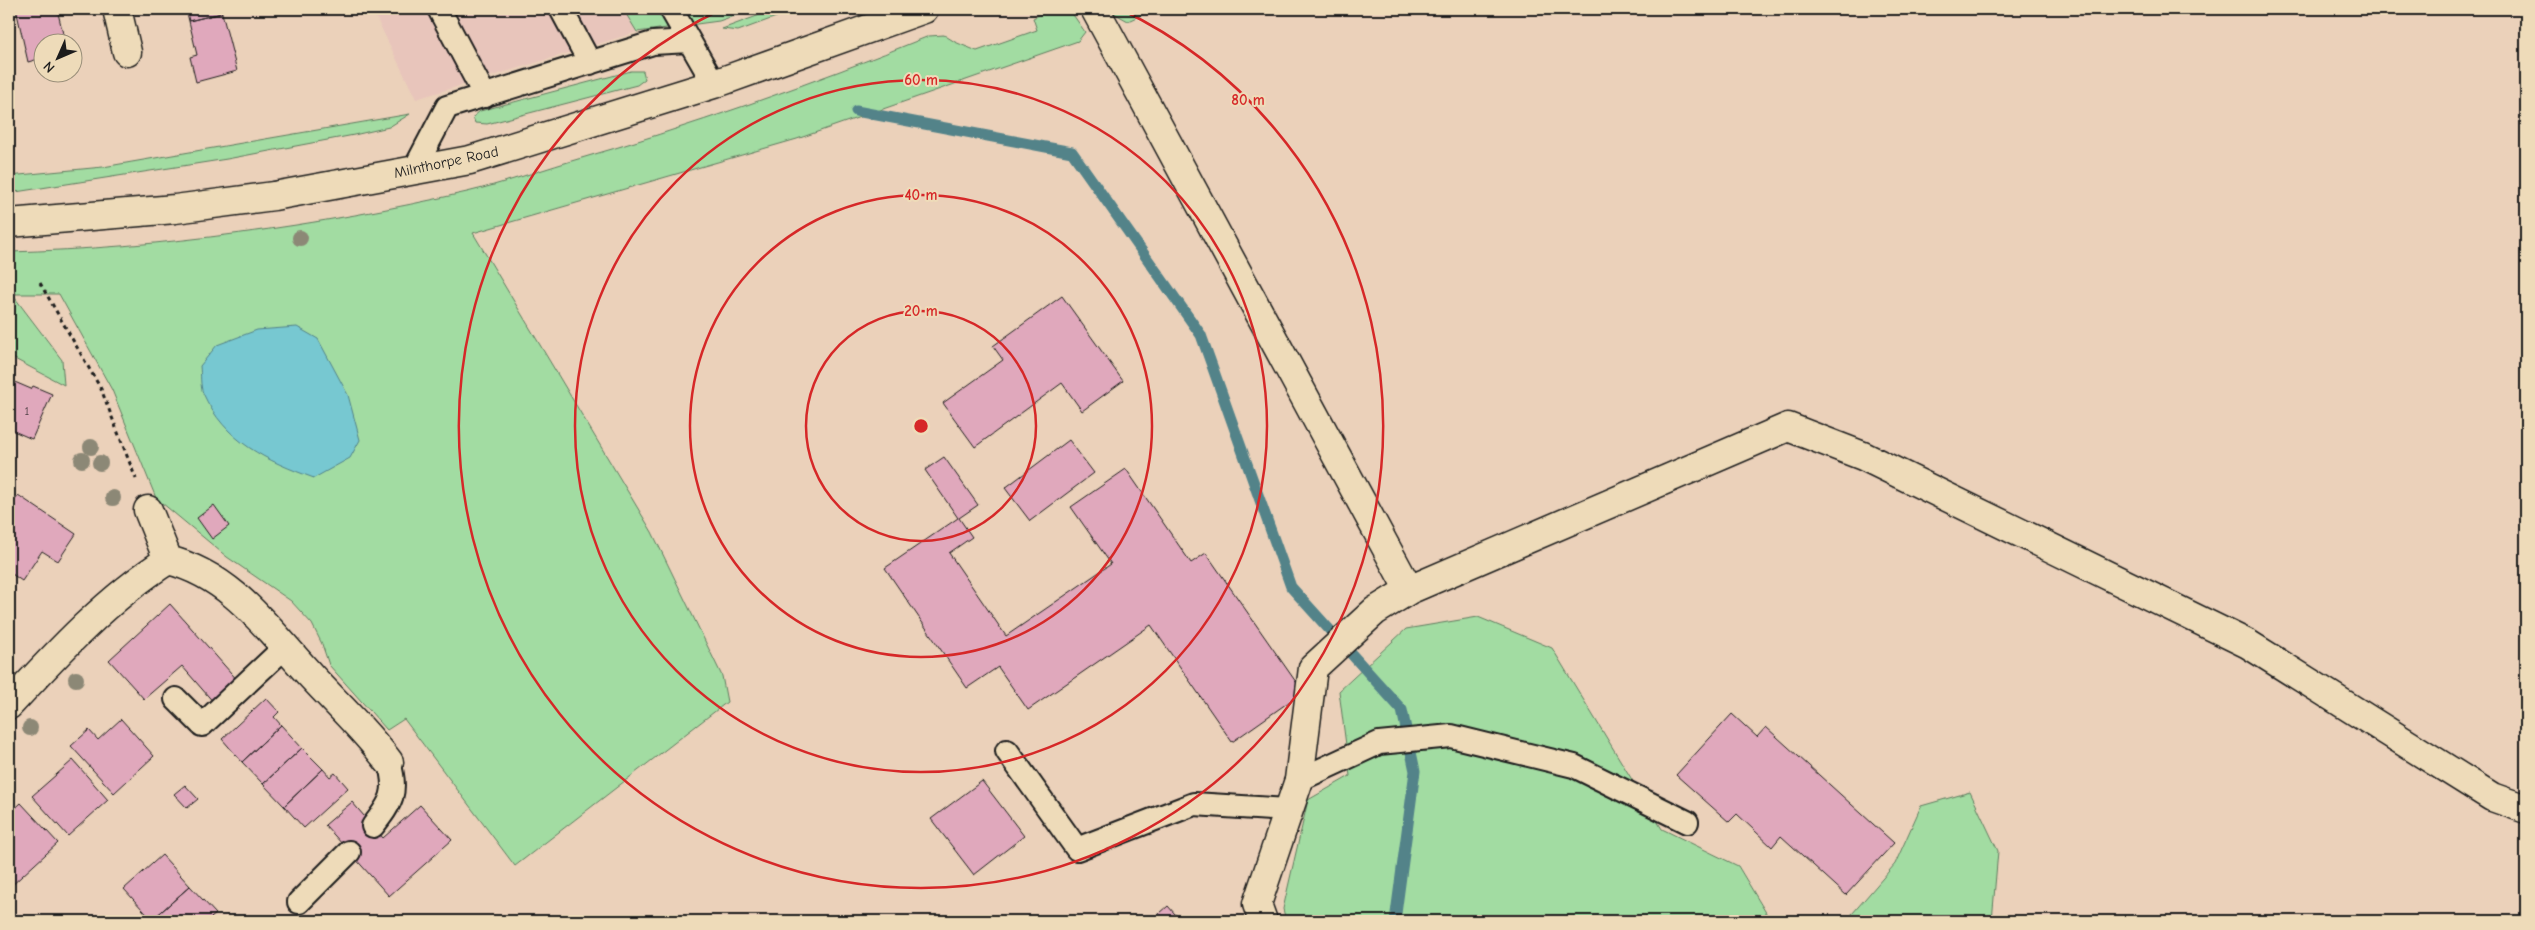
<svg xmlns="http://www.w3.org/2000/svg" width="2535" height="930" font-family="'Comic Neue',sans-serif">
  <rect width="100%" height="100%" fill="#ebd1ba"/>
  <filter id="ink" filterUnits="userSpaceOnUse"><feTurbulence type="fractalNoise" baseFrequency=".02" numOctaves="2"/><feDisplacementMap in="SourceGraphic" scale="10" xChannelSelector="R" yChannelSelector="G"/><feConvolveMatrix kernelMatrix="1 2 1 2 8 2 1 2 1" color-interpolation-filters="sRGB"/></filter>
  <g filter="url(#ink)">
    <path fill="#e8c5bb" d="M 372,9 L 623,9 L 637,32 L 416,99 Z"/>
    <path fill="#a2dca2" stroke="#5f7c5f" d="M 623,9 L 753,9 L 719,21 L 637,32 Z
      M 776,9 L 798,9 L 738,31 L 722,29 Z
      M 1060,9 L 1066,9 L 1074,16 L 1085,32 L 1078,41 L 797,139 L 473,233 L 652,532 L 722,676 L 727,702 L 515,866 L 404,719 L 387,730 L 329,665 L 322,644 L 312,624 L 291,601 L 227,557 L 156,498 L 112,390 L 59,294 L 12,294 L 62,360 L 64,385 L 9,356 L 9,252 C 162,248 318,226 467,192 C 501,184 535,172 568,162 C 690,127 811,84 929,36 L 944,35 L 955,42 L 977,51 L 1037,30 L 1033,18 L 1047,11 Z
      M 1111,9 L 1154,9 L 1128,21 L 1112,12 Z
      M 631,71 L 643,71 L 645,79 L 637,85 L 487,124 L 475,123 L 473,117 L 480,111 Z
      M 410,114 L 389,127 L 354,135 L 227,159 L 9,193 L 9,176 L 103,167 Z
      M 1478,617 L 1552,648 L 1662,829 L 1738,866 L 1771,921 L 1286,921 L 1283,909 L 1308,800 L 1350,776 L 1339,691 L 1406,629 Z
      M 1970,792 L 1998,851 L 1992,921 L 1846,921 L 1895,864 L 1921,806 Z"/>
    <path fill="#77c8d1" stroke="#538389" d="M 297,327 L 318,339 L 348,395 L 360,440 L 350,458 L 314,478 C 267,461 225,442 203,393 C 200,386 201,374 200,366 L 217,345 L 257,330 Z"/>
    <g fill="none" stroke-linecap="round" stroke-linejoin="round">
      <path stroke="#538389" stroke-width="11" d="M 856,111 L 1072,152 L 1201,335 L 1291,587 L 1402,710 L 1415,771 L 1395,921"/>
    </g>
    <path fill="#e0a8bc" stroke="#1c1c1c" d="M 16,9 L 57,9 L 65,42 L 42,42 L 42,58 L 28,62 Z
      M 186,9 L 221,9 L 222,13 L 189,21 Z
      M 222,13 L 237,71 L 196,82 L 190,57 L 197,55 L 189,21 Z
      M 1062,296 L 1123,381 L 1082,411 L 1062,383 L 975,447 L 943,403 L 1003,360 L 993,346 Z
      M 9,367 L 15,370 L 10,380 L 31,389 L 33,386 L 52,394 L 32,439 L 9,429 Z
      M 1069,440 L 1094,473 L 1030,521 L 1005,488 Z
      M 944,457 L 978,505 L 959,518 L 972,537 L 949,553 L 1006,636 L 1111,564 L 1071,507 L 1126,469 L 1191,563 L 1206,553 L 1303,692 L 1232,742 L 1151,625 L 1028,710 L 998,667 L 967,688 L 885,568 L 958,518 L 925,470 Z
      M 18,495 L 76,534 L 58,561 L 42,551 L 22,581 L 9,572 L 9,509 Z
      M 214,505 L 229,526 L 212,539 L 197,518 Z
      M 170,604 L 239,682 L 215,704 L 182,666 L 144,699 L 109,660 Z
      M 266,698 L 279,712 L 274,717 L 281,725 L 242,762 L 222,739 Z
      M 1732,714 L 1757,737 L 1766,727 L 1894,843 L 1846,895 L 1781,836 L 1772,847 L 1737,814 L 1729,822 L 1676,775 Z
      M 121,719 L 154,756 L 114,793 L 71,746 L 89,730 L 98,740 Z
      M 281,725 L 302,748 L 263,784 L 242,762 Z
      M 302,748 L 323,769 L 284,806 L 263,784 Z
      M 73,760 L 108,800 L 68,836 L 32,796 Z
      M 323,769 L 330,777 L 335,773 L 348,788 L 304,828 L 284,806 Z
      M 982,781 L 1024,836 L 974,875 L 931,819 Z
      M 185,785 L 198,799 L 187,808 L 174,794 Z
      M 352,802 L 383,838 L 420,805 L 452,840 L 389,896 L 325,825 Z
      M 21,803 L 58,843 L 10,887 L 9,814 Z
      M 162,855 L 190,886 L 152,920 L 124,889 Z
      M 190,886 L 216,914 L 207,921 L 153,921 L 152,920 Z
      M 1168,906 L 1181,921 L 1151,921 Z"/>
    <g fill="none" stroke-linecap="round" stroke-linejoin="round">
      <defs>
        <path id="lane" d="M 439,9 L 485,96
          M 561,9 L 590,63
          M 671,9 L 714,84
          M 414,170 L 447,107 L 653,43 L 689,41
          M 176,699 L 202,725 L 285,647
          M 1007,751 L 1077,849 L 1194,804 L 1288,810
          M 1299,780 L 1379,743 L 1451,736 L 1574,766 L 1687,822
          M 373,826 C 392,802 398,792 389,762
          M 299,902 L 349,852"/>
        <path id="street" d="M 117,9 L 127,52
          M 1095,9 L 1409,590
          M 148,510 L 168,560
          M 9,705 C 57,653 108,598 168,560 C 233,576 269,631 312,677 C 338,705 366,731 389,762
          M 1263,921 L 1257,904 L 1299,780 L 1313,668 L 1375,611 L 1409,590 L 1788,427 L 1863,456 L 2248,644 L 2492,797 L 2526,809"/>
        <path id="highway" d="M 9,223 L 175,209 L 274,196 L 470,160 L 714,84 L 924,9"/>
      </defs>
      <use href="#lane" stroke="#1c1c1c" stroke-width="26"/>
      <use href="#street" stroke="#1c1c1c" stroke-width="31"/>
      <use href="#highway" stroke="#1c1c1c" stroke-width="31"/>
      <path stroke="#1c1c1c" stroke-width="3" stroke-dasharray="4 4" stroke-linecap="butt" d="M 40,283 L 101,389 L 136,479"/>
      <use href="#lane" stroke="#eedbb9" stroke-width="22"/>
      <use href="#street" stroke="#eedbb9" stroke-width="28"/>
      <use href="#highway" stroke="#eedbb9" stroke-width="28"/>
    </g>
    <g fill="#8c8876">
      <circle cx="300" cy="238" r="8"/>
      <circle cx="91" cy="447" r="8"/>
      <circle cx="82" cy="460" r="8"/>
      <circle cx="100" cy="463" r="8"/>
      <circle cx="113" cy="498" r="8"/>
      <circle cx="76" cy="679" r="8"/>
      <circle cx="30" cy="728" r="8"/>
    </g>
  </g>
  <g fill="none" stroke="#d62828" stroke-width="2.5">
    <circle cx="921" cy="426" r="115"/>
    <circle cx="921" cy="426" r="231"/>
    <circle cx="921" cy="426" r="346"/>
    <path d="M1120 9A462 462 0 1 1 722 9"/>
  </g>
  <g text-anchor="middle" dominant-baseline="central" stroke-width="4" stroke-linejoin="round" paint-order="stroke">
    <g font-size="12" fill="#4d3f44">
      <text x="27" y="411">1</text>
    </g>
    <g font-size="15" fill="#1c1c1c" stroke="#eedbb9">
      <text transform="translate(446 162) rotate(-12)">Milnthorpe Road</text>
    </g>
  </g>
  <circle cx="921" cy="426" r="8" fill="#d62828" stroke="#eedbb9" stroke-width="2.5"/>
  <g font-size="15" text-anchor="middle" font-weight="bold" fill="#d62828" stroke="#eedbb9" stroke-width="4" stroke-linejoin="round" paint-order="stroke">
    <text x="921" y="85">60 m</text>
    <text x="1248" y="105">80 m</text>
    <text x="921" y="200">40 m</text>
    <text x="921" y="316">20 m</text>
  </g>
  <rect width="2535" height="930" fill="none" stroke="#eedbb9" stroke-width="30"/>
  <rect x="15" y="15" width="2505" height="900" fill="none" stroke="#1c1c1c" stroke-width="2" filter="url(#ink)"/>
  <g transform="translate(58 58) rotate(225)"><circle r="24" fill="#eedbb9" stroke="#9a8f7a"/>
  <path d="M0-4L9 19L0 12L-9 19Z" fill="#1c1c1c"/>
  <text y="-8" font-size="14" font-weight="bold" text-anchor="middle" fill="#1c1c1c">N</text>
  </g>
</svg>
